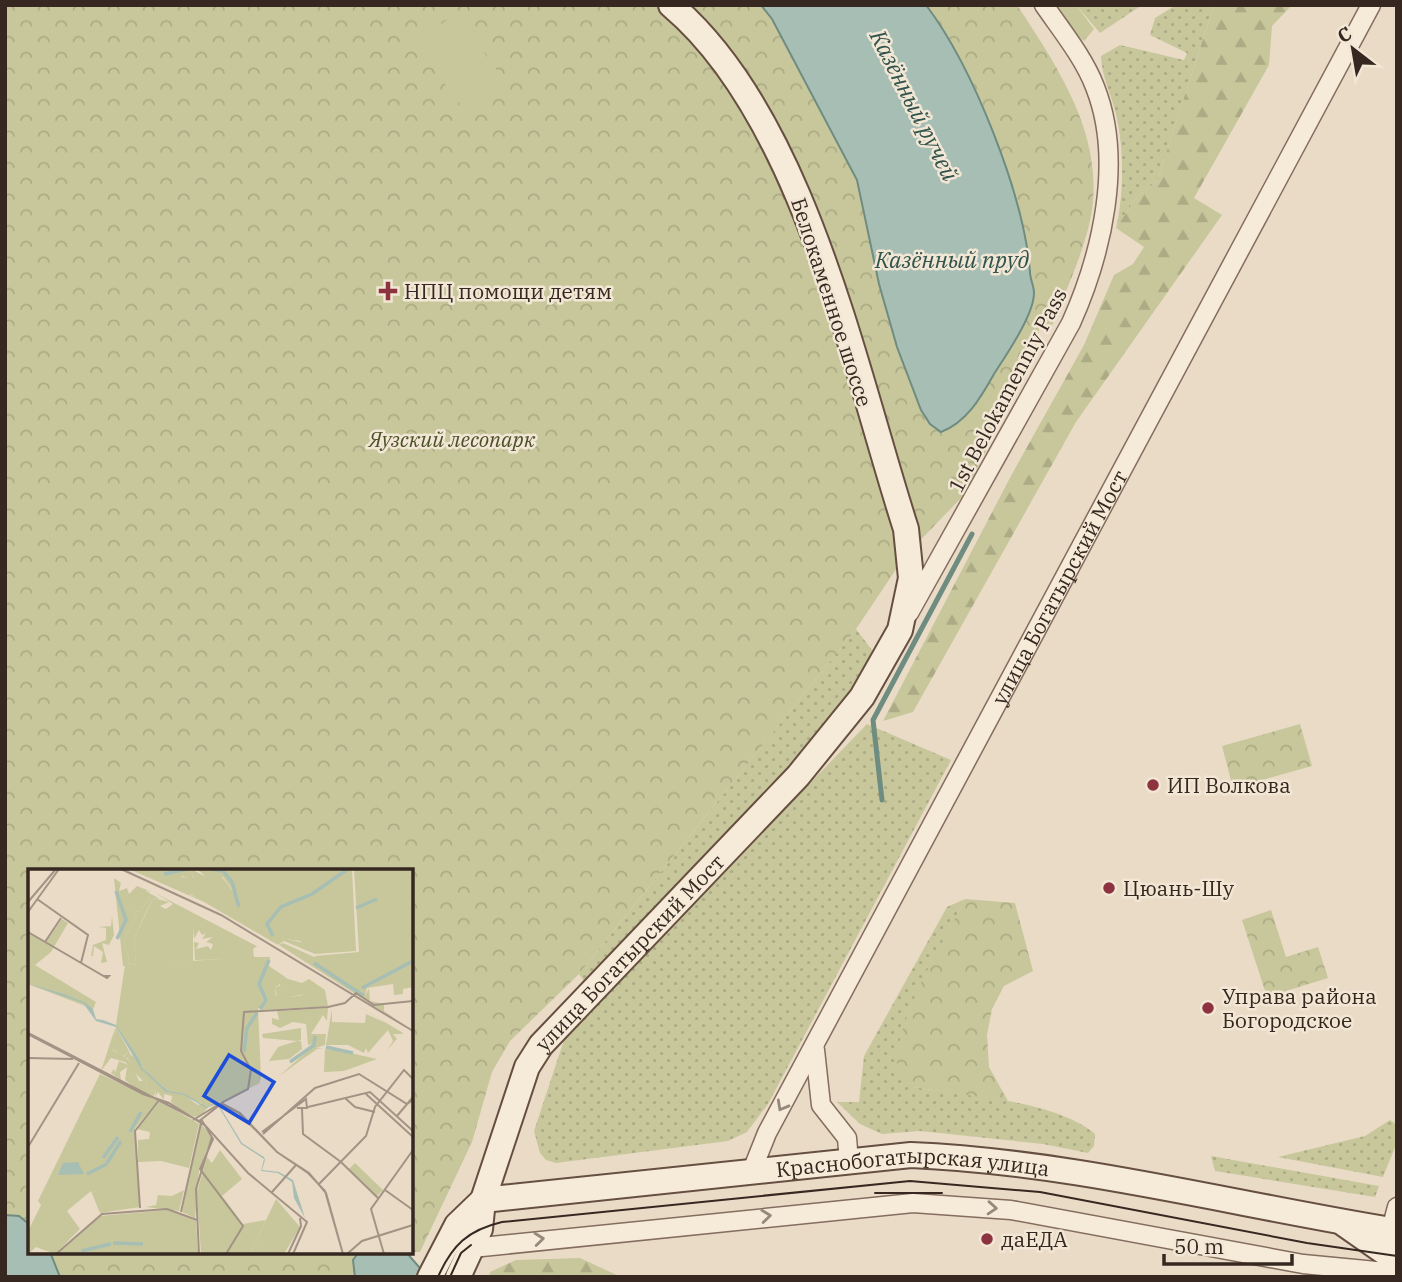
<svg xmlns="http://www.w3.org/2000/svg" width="1402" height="1282" font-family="'IBM Plex Serif',serif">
  <defs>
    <pattern id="grass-dots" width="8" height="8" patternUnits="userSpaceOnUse" patternTransform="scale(1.75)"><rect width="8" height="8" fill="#c7c79b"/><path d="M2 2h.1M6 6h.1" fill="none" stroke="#acab85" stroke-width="1.8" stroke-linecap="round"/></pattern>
    <pattern id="forest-firs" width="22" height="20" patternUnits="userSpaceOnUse" patternTransform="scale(1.75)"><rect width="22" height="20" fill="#c7c79b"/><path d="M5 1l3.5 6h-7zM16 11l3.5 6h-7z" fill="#acab85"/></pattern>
    <pattern id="park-crowns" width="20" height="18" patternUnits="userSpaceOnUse" patternTransform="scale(1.75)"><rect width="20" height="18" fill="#c7c79b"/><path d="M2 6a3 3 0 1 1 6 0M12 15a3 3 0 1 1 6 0" fill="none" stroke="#acab85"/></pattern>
  </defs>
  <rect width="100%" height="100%" fill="#eadbc7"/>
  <path fill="url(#grass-dots)" d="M 1076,5 L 1142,5 L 1100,33 Z
    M 1176,5 L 1214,5 L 1157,181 L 1137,197 L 1116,228 C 1124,195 1124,146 1116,114 C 1111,93 1102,78 1101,56 L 1120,45 L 1184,60 L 1187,53 L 1150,35 L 1155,18 Z
    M 856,629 L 872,650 L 854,695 L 785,776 L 584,981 L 579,974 Z
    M 867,724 L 951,760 L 768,1104 L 747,1132 L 728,1141 L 556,1163 L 546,1160 L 540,1153 L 534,1131 L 565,1037 Z
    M 965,899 L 909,1011 L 913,1087 C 963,1095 1057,1101 1095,1134 L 1094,1146 L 1088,1153 L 1043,1144 L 920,1131 L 882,1134 L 860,1124 L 837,1102 L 859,1102 L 864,1056 L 947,907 Z
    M 1390,1120 L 1397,1125 L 1397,1142 L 1383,1177 L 1278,1157 L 1365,1136 Z
    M 1211,1156 L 1379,1186 L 1375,1197 L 1215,1171 Z"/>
  <path fill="url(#forest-firs)" d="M 1054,5 L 1076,5 L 1094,29 L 1084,41 L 1074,34 Z
    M 1214,5 L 1292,5 L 1272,26 L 1269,65 L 1194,198 L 1222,215 L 1076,422 L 913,712 L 883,721 L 1012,474 L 1084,345 L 1114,275 L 1133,264 L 1144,247 L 1116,228 L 1137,197 L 1157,181 Z
    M 580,1258 L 621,1277 L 489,1277 L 490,1272 L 516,1260 Z"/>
  <path fill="url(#park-crowns)" d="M 5,5 L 1017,5 C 1057,66 1103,133 1092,210 C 1086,249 1064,294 1050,331 L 1039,327 L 1038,346 L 964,495 L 905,556 L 856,629 L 579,974 L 510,1041 L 492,1072 L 472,1142 L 420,1252 L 406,1252 L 411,1252 L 411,871 L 30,871 L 30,1252 L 359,1252 L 353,1260 L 355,1277 L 5,1277 Z
    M 1300,724 L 1312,766 L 1233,788 L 1222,746 Z
    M 965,899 L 1015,903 L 1033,971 L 1004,986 L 992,1009 L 987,1035 L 989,1067 L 1008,1101 L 913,1087 L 898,1078 C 889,1025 942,946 965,899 Z
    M 1271,910 L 1286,957 L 1318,947 L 1328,978 L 1267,997 L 1242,920 Z"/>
  <path fill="#c7c79b" d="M 455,14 L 508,85 L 468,115 L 415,43 Z"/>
  <path fill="#a7beb5" stroke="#6f8c81" stroke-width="2" d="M 761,5 L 926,5 C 973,67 1024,195 1030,272 C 1030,279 1034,286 1034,293 C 1034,315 1006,355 994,374 C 981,397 967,422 941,432 L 930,424 L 921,410 L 897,347 L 879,284 L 857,180 L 772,19 Z
    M 5,1215 L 19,1216 L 30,1225 L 30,1252 L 50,1252 L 60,1277 L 5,1277 Z
    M 359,1252 L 406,1252 L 419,1267 L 440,1277 L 355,1277 L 353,1260 Z"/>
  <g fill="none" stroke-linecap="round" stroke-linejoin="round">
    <path stroke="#6f8c81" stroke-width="5" d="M 882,800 L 873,720 L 972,534"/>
    <defs>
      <g id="street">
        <path d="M 909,613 L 1071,323 C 1102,254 1124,160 1095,87 C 1084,58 1062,31 1044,5"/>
        <path d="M 815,1050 L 821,1105 L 847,1138 L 849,1161"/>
        <path id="s1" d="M 751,1173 L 767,1133 L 1371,5"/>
        <path d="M 1388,1241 L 1397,1207"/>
        <path d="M 464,1245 L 472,1248 L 913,1203 L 1011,1210 L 1303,1264 L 1397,1273"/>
      </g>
      <g id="secondary">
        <path id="s2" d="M 483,1200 L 911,1155 C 1075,1162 1235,1205 1397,1231"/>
        <path d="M 1344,1224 L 1397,1261"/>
        <path d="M 430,1277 L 457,1225 L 483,1200"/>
        <path id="s3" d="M 458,1277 L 480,1229 L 483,1200 L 527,1067 L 541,1045 L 798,776 L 862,697 L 900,630 L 911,578 L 906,529 C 854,368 804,117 671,5"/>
      </g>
    </defs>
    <use href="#street" stroke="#846d5e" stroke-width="21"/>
    <use href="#secondary" stroke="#664f41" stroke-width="28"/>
    <use href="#street" stroke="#f6ead9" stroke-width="18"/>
    <use href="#secondary" stroke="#f6ead9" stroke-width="24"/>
    <path stroke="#362820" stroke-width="2" d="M 875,1193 L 942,1193
      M 438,1277 C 452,1245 468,1230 502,1222 L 910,1181 L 1040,1192 L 1307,1243 L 1397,1256
      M 450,1277 L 461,1253 L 471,1245"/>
  </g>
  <defs><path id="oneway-chevron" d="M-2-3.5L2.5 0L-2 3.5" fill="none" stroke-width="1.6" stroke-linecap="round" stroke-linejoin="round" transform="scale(1.75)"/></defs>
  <g stroke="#96897c">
    <use href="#oneway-chevron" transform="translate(782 1106) rotate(119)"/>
    <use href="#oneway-chevron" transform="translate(992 1208) rotate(4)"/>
    <use href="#oneway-chevron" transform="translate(766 1216) rotate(-6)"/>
    <use href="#oneway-chevron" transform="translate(539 1239) rotate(-6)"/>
  </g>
  <g fill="#8d333f" stroke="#f2e6d5" stroke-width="2.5">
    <path d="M384.5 280.5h7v7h7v7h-7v7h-7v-7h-7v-7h7z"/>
    <circle cx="1153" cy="785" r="7"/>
    <circle cx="1109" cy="888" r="7"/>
    <circle cx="1208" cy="1008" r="7"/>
    <circle cx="987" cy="1239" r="7"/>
  </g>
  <g text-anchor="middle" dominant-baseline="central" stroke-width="5" stroke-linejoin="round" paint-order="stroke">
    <g font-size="21" fill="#362820" stroke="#f2e6d5" text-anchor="start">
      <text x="404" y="291">НПЦ помощи детям</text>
      <text x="1167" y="785">ИП Волкова</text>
      <text x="1123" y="888">Цюань-Шу</text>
      <text x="1222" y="996">Управа района<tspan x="1222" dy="24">Богородское</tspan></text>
      <text x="1001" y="1239">даЕДА</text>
    </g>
    <g font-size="21" fill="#362820" stroke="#f2e6d5">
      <text transform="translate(832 302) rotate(72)">Белокаменное шоссе</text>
      <text transform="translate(1007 390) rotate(-62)">1st Belokamenniy Pass</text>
      <text stroke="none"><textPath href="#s1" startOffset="662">улица Богатырский Мост</textPath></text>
      <text stroke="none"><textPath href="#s3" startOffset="376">улица Богатырский Мост</textPath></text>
      <text stroke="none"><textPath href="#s2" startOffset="432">Краснобогатырская улица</textPath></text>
    </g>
    <g font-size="21" font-style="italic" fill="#4b5029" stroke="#f2e6d5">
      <text x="452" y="439">Яузский лесопарк</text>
    </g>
    <g font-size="23" font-style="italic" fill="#31544d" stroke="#f2e6d5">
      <text transform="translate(915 105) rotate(63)">Казённый ручей</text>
      <text x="952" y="259">Казённый пруд</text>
    </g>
  </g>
  <g transform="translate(28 869)">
    <rect width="385" height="385" fill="#eadbc7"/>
    <path d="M 101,0 L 163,0 L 165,10 L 153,7 L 162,26 L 200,40 L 236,65 L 276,74 L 287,85 L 256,72 L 250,76 L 176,33 ZM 123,25 L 132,30 L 125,29 L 118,43 L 106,70 L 108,95 L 102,96 L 96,70 L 109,48 L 106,43 L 113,42 ZM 255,74 L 293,91 L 293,99 L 315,112 L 325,122 L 337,127 L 341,119 L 342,132 L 337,131 L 356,135 L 356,142 L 385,162 L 251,76 ZM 87,159 L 84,180 L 96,188 L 101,182 L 103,187 L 98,189 L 117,210 L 120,222 L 128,221 L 126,227 L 110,221 L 115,212 L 97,193 L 83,189 L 73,202 Z" fill="#c7c79b"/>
    <path d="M 163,0 L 178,8 L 193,7 L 212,31 L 215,0 L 324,0 L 328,82 L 287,85 L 272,72 L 237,67 L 200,41 L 197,43 L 146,17 L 140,7 L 165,9 ZM 326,0 L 385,0 L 385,118 L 375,120 L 375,125 L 366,126 L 365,115 L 339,119 L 337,127 L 288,96 L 287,87 L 331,83 ZM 86,9 L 93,14 L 91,22 L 99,19 L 101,25 L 109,17 L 124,23 L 117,21 L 123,25 L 113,42 L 106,43 L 109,48 L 96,70 L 102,96 L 95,97 ZM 127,24 L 244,85 L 229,77 L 225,80 L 226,88 L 242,88 L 241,97 L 260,110 L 274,114 L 281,110 L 297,121 L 300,137 L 230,139 L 233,210 L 229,216 L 108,97 L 106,70 L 125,29 L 141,33 L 132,37 L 138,40 L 145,35 ZM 165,58 L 166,70 L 171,61 L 174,66 L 178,64 L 174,70 L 185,68 L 178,73 L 185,75 L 183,81 L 180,77 L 168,80 L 171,74 L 166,73 L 167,91 L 204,90 L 111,96 L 165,92 ZM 252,115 L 262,128 L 278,125 L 232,138 L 237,129 L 234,122 L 239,129 L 248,127 L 247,119 ZM 84,47 L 86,66 L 81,76 L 74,74 L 79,93 L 73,94 L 75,83 L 66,77 L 65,87 L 63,87 L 65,76 L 78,71 L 78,59 L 70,58 L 83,57 ZM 322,132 L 375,164 L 374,165 L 365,165 L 369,170 L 359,181 L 365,172 L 360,161 L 340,184 L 338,179 L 336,184 L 320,176 L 298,176 L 304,140 L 304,153 L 337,154 L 338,145 L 358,154 ZM 300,139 L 299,152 L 295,146 L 283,165 L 298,165 L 297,176 L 288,179 L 296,180 L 289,180 L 251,207 L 289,174 L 280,176 L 278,155 L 265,153 L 252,159 L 244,155 L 244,149 L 251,151 L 249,142 ZM 88,158 L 101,182 L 95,188 L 85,180 L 82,184 ZM 273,159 L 273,171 L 269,172 L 273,172 L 274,180 L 261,190 L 241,192 L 250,178 L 269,172 L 235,169 L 234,165 ZM 297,180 L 313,182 L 349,190 L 316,202 L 296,203 ZM 104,186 L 139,223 L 156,226 L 170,236 L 187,229 L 173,247 L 160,248 L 143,233 L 144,227 L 136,225 L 136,231 L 130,223 L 127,228 L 128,221 L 120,222 L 117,210 L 110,207 L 99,189 ZM 91,192 L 105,198 L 111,212 L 116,212 L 110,221 L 97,211 L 99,198 L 92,203 L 93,211 L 83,204 L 86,200 L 87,204 Z" fill="#c7c79b" fill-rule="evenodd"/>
    <path d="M 169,0 L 215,0 L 218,10 L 212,31 L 195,8 L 178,8 Z" fill="#c7c79b"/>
    <path d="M 34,50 L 40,54 L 23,83 L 7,96 L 68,133 L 65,140 L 0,115 L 0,63 L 18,73 ZM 227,88 L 232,214 L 183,237 L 141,223 L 113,198 L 88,156 L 97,96 ZM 258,113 L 262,128 L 280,126 L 299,137 L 232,141 L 239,128 L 249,126 L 247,119 ZM 72,205 L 130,232 L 107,259 L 112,338 L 72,344 L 63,322 L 39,342 L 52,360 L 27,385 L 8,378 L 0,385 L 0,362 L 13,336 L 10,332 ZM 132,232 L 171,255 L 161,299 L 133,292 L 110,293 L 110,271 L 121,270 L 122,263 L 109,260 ZM 173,255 L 184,268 L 171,301 L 167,349 L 154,343 ZM 192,281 L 214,310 L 194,327 L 215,355 L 238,351 L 222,385 L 173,385 L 169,323 L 179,288 L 184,294 ZM 156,321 L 151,342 L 118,338 L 128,336 L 130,326 L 144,327 ZM 140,341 L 168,352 L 170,385 L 29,385 L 72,347 Z" fill="#c7c79b"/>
    <path d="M 327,294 L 355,321 L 349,327 L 321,300 ZM 192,328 L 200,339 L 186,361 L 171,352 L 171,343 L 182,335 L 189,339 ZM 248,330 L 272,358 L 256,385 L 222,385 ZM 149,362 L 167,366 L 170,385 L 144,382 Z" fill="#c7c79b"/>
    <path d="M 0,115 L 36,125 L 56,133 L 65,140 L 68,150 L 75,151 L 88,156 L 111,190 L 114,199 L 140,222 L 157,225 L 179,238 L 189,233 L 214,274 L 236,288 L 237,291 L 234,301 L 251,303 L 265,311 L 277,349 L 266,329 L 264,313 L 250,304 L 233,302 L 236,290 L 213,275 L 189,235 L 178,239 L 156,226 L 138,223 L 113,200 L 88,158 L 68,152 L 55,134 ZM 50,293 L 56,305 L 30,306 L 35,294 Z" fill="#a7beb5"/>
    <path fill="none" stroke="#a7beb5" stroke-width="3.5" d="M 183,0 L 195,2 L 204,13 L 211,38M 136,5 L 159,0M 88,22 L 98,51 L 89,70M 328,39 L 349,30M 245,67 L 239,55 L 253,38 L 284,25 L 320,0M 286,94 L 336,127M 334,119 L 385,92M 232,140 L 238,131 L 231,115 L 241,91M 298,178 L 325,184M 216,183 L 219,159 L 229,144M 262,193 L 286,176 L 287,167M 102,263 L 113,243M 75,289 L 90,268M 79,294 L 93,272M 59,305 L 79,295M 85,374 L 115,375M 53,382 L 83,375"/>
    <path fill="none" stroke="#a29384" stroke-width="2" d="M 93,0 L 193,46 L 385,162M 9,30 L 60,66 L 53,94M 0,33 L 28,0M 0,43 L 31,0M 0,63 L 79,109 L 81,107 L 75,107M 17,73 L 33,49M 0,164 L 175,254 L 220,304 L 279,353 L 265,385M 0,165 L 115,225 L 141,234 L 176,256M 0,189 L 45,190M 338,225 L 385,268M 317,229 L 327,238 L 347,243M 193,234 L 220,220 L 223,201 L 213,182 L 216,143 L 300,138 L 317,134 L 328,124 L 346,136 L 385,132M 193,234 L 212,244 L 249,283 L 280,304 L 297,322 L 315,385M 280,238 L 342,223 L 385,262M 274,240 L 275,265 L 313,293 L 351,330M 369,247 L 385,228M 173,250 L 185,270 L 172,300 L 215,357 L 198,385M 165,251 L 193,234M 170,253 L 193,235 L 211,244 L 249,283 L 281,304 L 298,324 L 315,385M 234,263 L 278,230 L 279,239 L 269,239M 235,265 L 287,219 L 331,205 L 379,235 L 385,231M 0,278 L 51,194M 291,315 L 338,267 L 347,238 L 376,201 L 385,210M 357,321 L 385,341M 244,323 L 268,296M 112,339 L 107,262 L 132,230M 153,343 L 173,254M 28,385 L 74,345 L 139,340 L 169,351M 171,385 L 168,320 L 184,268M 260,385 L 273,357 L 272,349M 319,385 L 334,372 L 385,356M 356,385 L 343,340 L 385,281"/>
    <path fill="#1d4ed8" fill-opacity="0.15" stroke="#1d4ed8" stroke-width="3.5" d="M 201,186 L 246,213 L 221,254 L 176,227 Z"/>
    <rect width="385" height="385" fill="none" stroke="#362820" stroke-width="3.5"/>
  </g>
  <rect width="1402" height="1282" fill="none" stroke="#362820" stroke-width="14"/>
  <g transform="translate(1353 49) rotate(329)" stroke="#f2e6d5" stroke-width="5" paint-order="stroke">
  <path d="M0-5L12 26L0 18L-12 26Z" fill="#362820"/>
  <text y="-10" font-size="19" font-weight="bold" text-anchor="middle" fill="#362820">С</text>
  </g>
  <path d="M1164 1254v10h128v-10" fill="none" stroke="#362820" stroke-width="3.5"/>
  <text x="1174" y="1254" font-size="21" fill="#362820" stroke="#f2e6d5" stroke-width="5" paint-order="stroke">50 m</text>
</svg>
